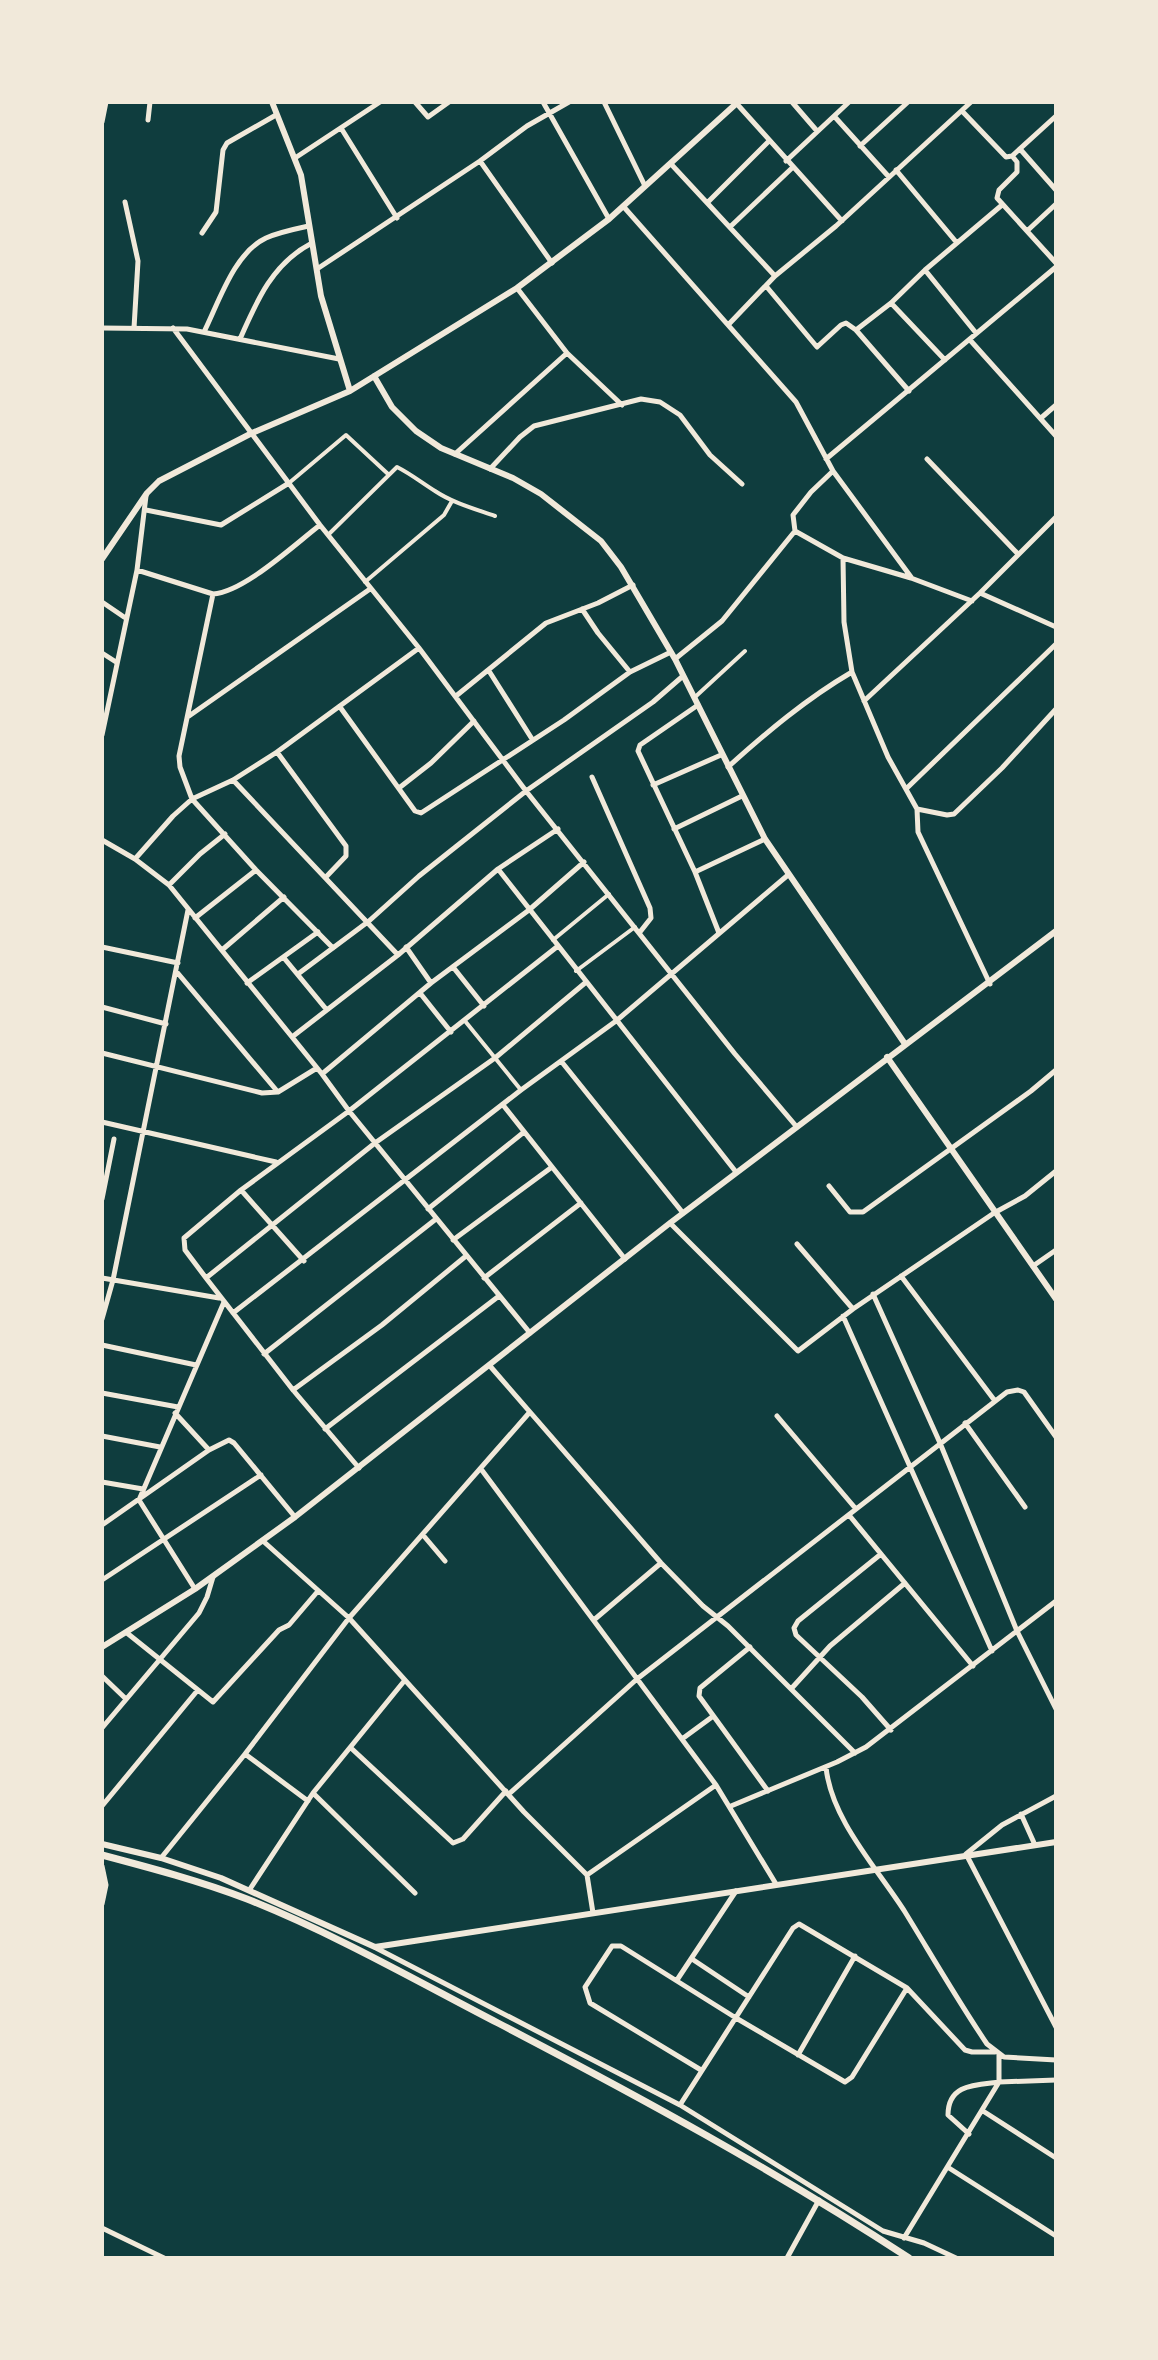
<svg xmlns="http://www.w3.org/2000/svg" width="1158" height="2360" font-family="'Work Sans',sans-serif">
  <rect width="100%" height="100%" fill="#0f3d3e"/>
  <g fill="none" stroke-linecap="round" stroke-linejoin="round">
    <path stroke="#f1e9da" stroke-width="4" d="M 289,483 L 346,435 L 388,474
      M 329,534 L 397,467 C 411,474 422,483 435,491 C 453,503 475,509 495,516
      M 365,582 L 444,515 L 452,501
      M 694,698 L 745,651
      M 553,940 L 609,894
      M 576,971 L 635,927
      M 465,1021 L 521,1090"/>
    <path stroke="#f1e9da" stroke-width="5" d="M 415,102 L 428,117 L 449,102
      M 543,102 L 609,219
      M 604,102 L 645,186
      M 792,102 L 817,131
      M 737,104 L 842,221
      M 962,111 L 1006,157 L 1012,156 L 1056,116
      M 834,116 L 889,177
      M 148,120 L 150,102
      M 102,122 L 106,102
      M 341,128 L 397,218
      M 860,146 L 908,102
      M 1020,149 L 1056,190
      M 1012,156 L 1017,162 L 1017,172 L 999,190 L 997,198 L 1056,263
      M 295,158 L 380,102
      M 480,161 L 552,263
      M 786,161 L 849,102
      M 671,164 L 775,276
      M 896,170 L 957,243
      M 125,202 L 138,261 L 134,328
      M 708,202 L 769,141
      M 623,206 L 796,402 L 833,471 L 811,492 L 793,515 L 795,531 L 843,558 L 911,578 L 972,601
      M 731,226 L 792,168
      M 1027,231 L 1056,204
      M 202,233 L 216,212 L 223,150 L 227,143 L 276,115
      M 317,269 L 480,161 L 527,126 L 569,102
      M 925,270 L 1002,205
      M 766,286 L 817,347 L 841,325 L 846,323 L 856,330
      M 517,288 L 567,353 L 622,405
      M 891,303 L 945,360
      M 729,324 L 775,276 L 836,226 L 971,102
      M 102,328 L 187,329 L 339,359
      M 173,328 L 320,525 L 419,648 L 526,791 L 735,1054 L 796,1126
      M 204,332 C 219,302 234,253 266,238 C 280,232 295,229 309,226
      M 240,339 C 257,300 273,263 312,243
      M 970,340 L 1056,436
      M 909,391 L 856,330 L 891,303 L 925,270 L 976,333
      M 1041,418 L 1056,405
      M 455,454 L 567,353
      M 826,459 L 1056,267
      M 927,459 L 1017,553
      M 490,469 L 520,437 L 534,426 L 641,399 L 660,402 L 680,415 L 710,455 L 742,484
      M 833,471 L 911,577
      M 146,510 L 221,525 L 289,483
      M 843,558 L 844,622 L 852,672 L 888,757 L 917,809 L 918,832 L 990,984
      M 137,570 L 213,594 C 244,592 294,545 320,525
      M 980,593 L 1056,627
      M 213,594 L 179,756 L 180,767 L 192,799 L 256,870 L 333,948
      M 102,602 L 124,617
      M 582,609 L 598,633 L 630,672
      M 102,653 L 116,662
      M 675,659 L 722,621 L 795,531
      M 489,671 L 532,739
      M 456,696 L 546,623 L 598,603 L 633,585
      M 864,701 L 980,593 L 1056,517
      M 698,705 L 640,745 L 638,751 L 695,872 L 719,933
      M 340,707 L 415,811 L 421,813 L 564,720 L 630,672 L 671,652
      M 189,716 L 370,589
      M 102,735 L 137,570 L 146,496
      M 277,752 L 346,846 L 346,856 L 326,877
      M 728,767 C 767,732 806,699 852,672
      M 592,777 L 650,908 L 651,918 L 640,932
      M 233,780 L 398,955
      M 653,785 L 721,755
      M 399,788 L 431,763 L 474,721
      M 907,788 L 1056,644
      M 917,809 L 947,815 L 954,814 L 1002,768 L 1056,709
      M 674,829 L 742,796
      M 102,840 L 135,859 L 169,885 L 322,1074 L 349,1111 L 530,1333
      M 135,859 L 173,816 L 192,799 L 233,780 L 277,752 L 419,648
      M 498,869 L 736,1172
      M 695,872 L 765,839
      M 169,885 L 200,854 L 225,834
      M 195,918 L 256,870
      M 102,947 L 178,963
      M 406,947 L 431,983
      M 222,950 L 284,897
      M 284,958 L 326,1009
      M 453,967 L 484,1006
      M 176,971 L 277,1091
      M 298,974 L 369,921 L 419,876 L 526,791 L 653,702 L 683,676
      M 247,983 L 318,932
      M 420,993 L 451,1032
      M 102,1007 L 166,1024
      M 292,1037 L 398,955 L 498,869 L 558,829
      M 102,1053 L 262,1093 L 278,1092 L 317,1068
      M 561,1061 L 683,1213
      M 322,1074 L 431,983 L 529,910 L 584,862
      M 503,1105 L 625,1259
      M 102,1122 L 276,1162
      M 829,1186 L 850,1212 L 863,1212 L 1031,1091 L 1056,1070
      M 241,1190 L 304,1261
      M 102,1199 L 114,1139
      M 428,1209 L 524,1132
      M 670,1223 L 798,1351 L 853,1309
      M 453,1240 L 552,1167
      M 797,1244 L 853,1309 L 994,1213 L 1025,1196 L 1056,1171
      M 1033,1266 L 1056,1250
      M 901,1276 L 995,1401
      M 102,1278 L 219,1298
      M 206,1278 L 375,1143 L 495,1058 L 585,983
      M 484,1278 L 581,1203
      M 873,1294 L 940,1443 L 1017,1631 L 1056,1709
      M 233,1313 L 521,1090 L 616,1021 L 788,875
      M 843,1316 L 992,1651
      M 102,1319 L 113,1280 L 188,910
      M 102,1345 L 196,1365
      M 264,1354 L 436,1219
      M 490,1366 L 661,1563 L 703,1606 L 728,1626 L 855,1753
      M 293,1390 L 382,1325 L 466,1256
      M 102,1393 L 178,1407
      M 175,1413 L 209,1450
      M 777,1416 L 856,1509
      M 965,1423 L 1025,1507
      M 325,1429 L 499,1296
      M 102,1436 L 160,1447
      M 359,1468 L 293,1390 L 206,1278 L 185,1250 L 184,1238 L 241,1190 L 349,1111 L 558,946
      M 481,1469 L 716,1785 L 776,1884
      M 102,1482 L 143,1489
      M 849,1515 L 973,1666
      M 102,1525 L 209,1450 L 229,1440 L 234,1443 L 295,1517
      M 423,1535 L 445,1561
      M 263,1541 L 349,1618 L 524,1812 L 587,1875 L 593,1913
      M 881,1554 L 798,1621 L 794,1628 L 796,1635 L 862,1697 L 891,1730
      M 102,1580 L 261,1475
      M 195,1589 L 139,1500 L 224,1302
      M 595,1619 L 661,1563
      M 127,1633 L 213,1702 L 279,1630 L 289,1625 L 318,1591
      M 750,1647 L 700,1688 L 699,1696 L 768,1791
      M 102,1676 L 126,1699
      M 791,1689 L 830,1646 L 905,1583
      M 102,1728 L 199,1613 L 207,1597 L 213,1577
      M 682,1739 L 712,1717
      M 351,1748 L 453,1843 L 463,1839 L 506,1791
      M 245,1754 L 308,1801
      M 826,1767 C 831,1819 877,1868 905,1912 C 932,1956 958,2001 987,2044 L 1004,2057 L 1056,2060
      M 313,1793 L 415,1893
      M 509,1794 L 637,1679 L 1007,1392 L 1018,1390 L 1024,1392 L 1056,1437
      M 1056,1796 L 1002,1825 L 966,1854 L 1056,2027
      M 102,1806 L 197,1691
      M 731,1806 L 837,1762 L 866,1747 L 1056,1601
      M 1021,1814 L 1035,1845
      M 161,1858 L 245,1754 L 349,1618 L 529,1413
      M 102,1866 L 106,1885 L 102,1904
      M 587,1875 L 716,1785
      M 250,1889 L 313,1793 L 405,1680
      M 376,1948 L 680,2105 L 883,2231 L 924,2243 L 956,2258
      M 692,1959 L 749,1997
      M 677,1980 L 736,1891
      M 798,2055 L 855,1956
      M 701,2070 L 590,2003 L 585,1987 L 612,1946 L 621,1946 L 736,2018 L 845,2082 L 852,2077 L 907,1988
      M 680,2105 L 793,1928 L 799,1924 L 907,1988 L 965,2050 L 972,2052 L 995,2052
      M 983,2111 L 1056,2158
      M 969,2134 L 948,2115 C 948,2084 975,2085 999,2082 L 999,2055
      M 949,2168 L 1056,2236
      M 102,2228 L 164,2258
      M 904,2238 L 999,2082 L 1056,2080
      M 787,2258 L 819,2200"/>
    <path stroke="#f1e9da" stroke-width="6" d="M 272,102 L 301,175 L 321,296 L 350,391
      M 374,376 L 392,407 L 416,431 L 441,448 L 513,478 L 541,494 L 601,541 L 621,567 L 675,659 L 765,839 L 905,1044
      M 102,559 L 147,493 L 159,481 L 252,433 L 350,391 L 517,288 L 609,219 L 738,102
      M 887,1057 L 1056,1299
      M 102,1647 L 195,1589 L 295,1517 L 670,1223 L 1056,931
      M 102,1844 L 161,1858 L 221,1878 L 375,1947 L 1056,1842"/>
    <path stroke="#f1e9da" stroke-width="7" d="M 102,1855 C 151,1868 200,1881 247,1899 C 333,1933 415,1980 498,2023 C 638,2096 776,2171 909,2258"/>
  </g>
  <rect width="1158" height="2360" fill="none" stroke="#f1e9da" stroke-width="208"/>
</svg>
